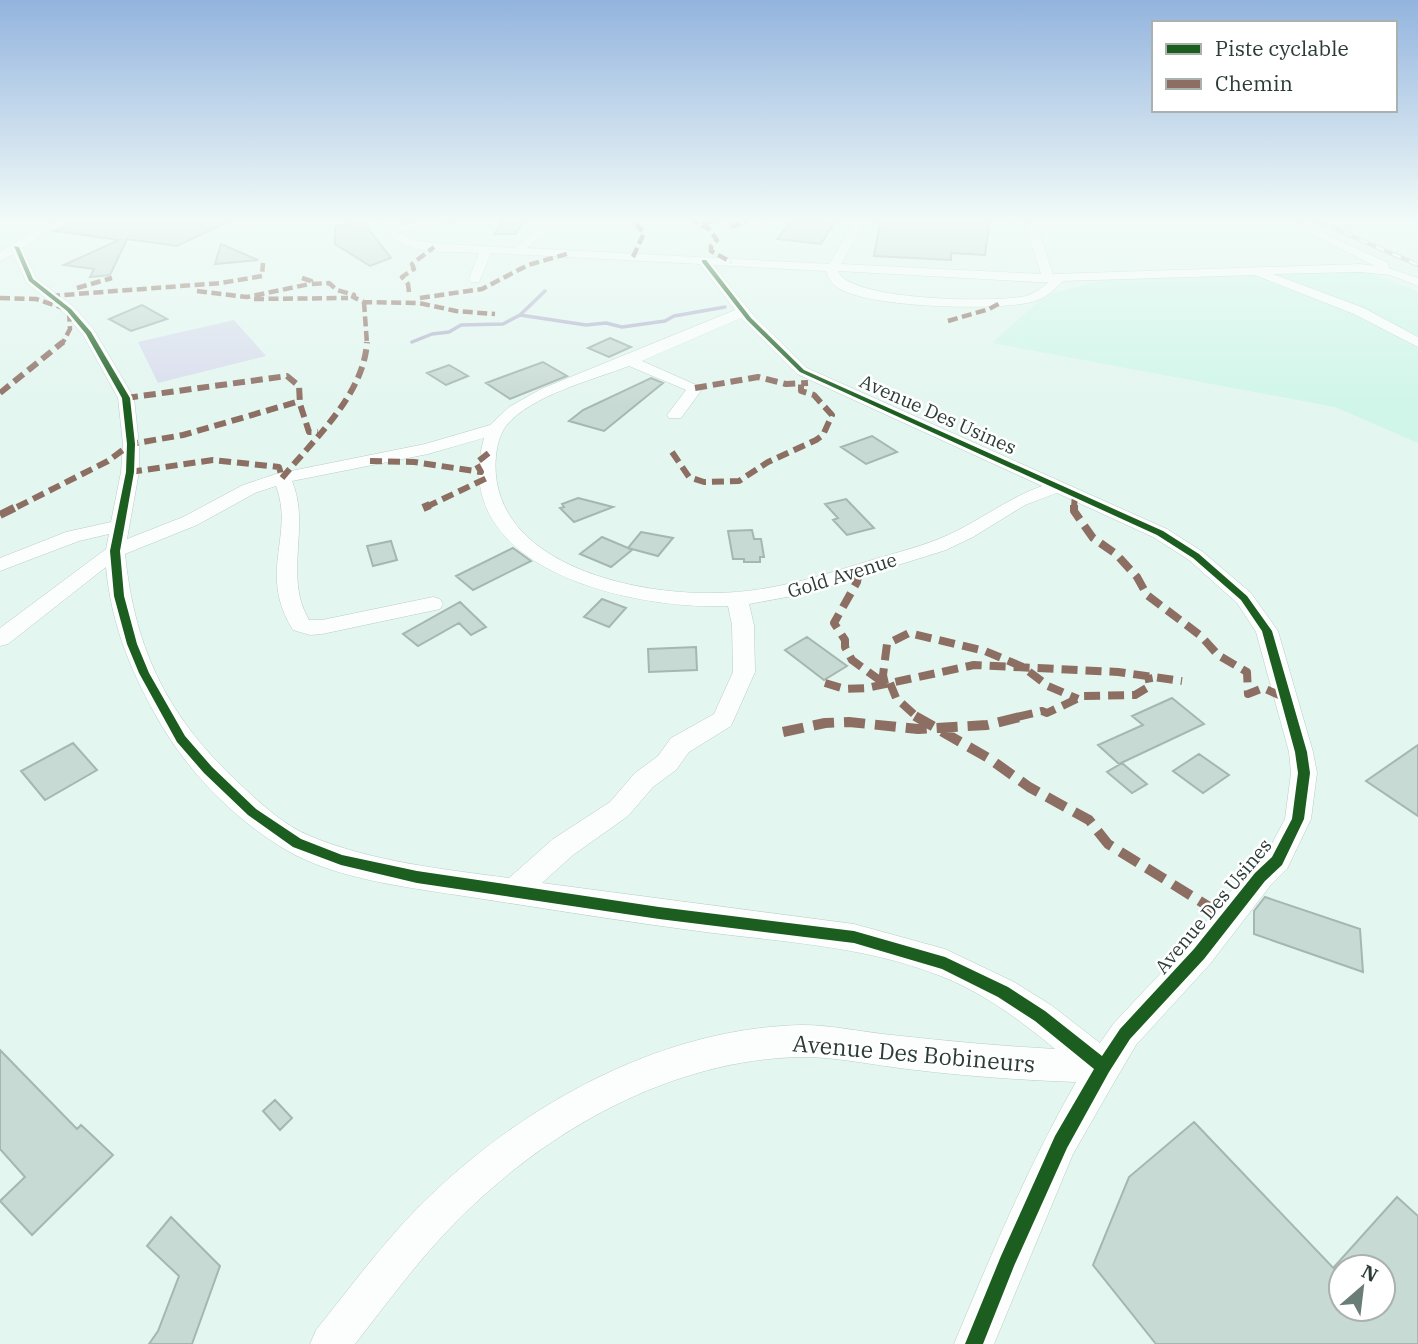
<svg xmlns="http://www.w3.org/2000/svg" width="1418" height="1344" font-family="'IBM Plex Serif',serif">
  <rect width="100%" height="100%" fill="#e3f6ef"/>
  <path fill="#d0f6e9" d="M 1364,271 L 1418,291 L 1418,443 L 1335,407 L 992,343 L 1046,295 L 1104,280 Z"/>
  <path fill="#d9dded" d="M 234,320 L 266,356 L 158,383 L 138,342 Z"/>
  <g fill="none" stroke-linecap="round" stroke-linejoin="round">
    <path stroke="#b4b4ce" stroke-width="3.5" d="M 520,315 L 545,291
      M 412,342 L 432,334 L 449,332 L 461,325 L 503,324 L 520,315 L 586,325 L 606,323 L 622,327 L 665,321 L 674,316 L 725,307"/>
  </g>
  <path fill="#c8dad4" stroke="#a6b7b1" stroke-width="2" d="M 84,218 L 236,218 L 177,246 L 127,239 L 110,275 L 90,277 L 94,269 L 64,265 L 119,240 L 55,231 Z
    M 506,218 L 527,218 L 515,234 L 494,234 Z
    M 881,218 L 990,218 L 985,255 L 951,253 L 951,260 L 874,256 Z
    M 793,219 L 834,223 L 821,244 L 777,239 Z
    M 364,223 L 391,258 L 370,266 L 335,244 L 335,226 Z
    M 221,244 L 258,260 L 215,264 Z
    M 142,305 L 167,319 L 131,331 L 109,319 Z
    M 610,338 L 631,347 L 609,357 L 588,348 Z
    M 543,362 L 567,376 L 510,399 L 486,383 Z
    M 449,365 L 468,376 L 446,385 L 427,373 Z
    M 651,378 L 663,383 L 604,431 L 569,421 L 583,410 Z
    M 872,436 L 897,452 L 866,464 L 841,447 Z
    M 578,498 L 613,507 L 574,522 L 560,508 L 564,507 L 562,504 Z
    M 846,499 L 874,528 L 847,535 L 833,520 L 838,518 L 825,504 Z
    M 752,530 L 754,539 L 761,539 L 764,557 L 760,557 L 760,562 L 744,562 L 744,559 L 733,559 L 728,531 Z
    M 641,532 L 673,538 L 658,556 L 628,548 L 632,550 L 611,567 L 580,554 L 602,537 L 628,548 Z
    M 391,541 L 397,560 L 373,566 L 367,546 Z
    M 513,548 L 531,561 L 473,590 L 456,576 Z
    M 602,599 L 626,608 L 609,627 L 584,617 Z
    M 460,602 L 486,627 L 471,635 L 459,623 L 418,646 L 403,634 Z
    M 807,637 L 847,666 L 824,680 L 785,650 Z
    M 696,647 L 697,670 L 649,672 L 648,649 Z
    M 1172,698 L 1204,724 L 1119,764 L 1098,745 L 1143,725 L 1132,716 Z
    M 73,743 L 97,770 L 45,800 L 21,771 Z
    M 1418,745 L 1418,816 L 1366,781 Z
    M 1199,754 L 1229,775 L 1203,793 L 1173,771 Z
    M 1122,763 L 1147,784 L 1132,793 L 1107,772 Z
    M 1265,897 L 1360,929 L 1363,972 L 1254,934 L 1254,911 Z
    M 0,1050 L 77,1129 L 81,1125 L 113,1155 L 32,1235 L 0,1201 L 25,1177 L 0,1149 Z
    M 275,1100 L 292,1118 L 280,1130 L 263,1111 Z
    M 1194,1122 L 1341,1276 L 1341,1309 L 1383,1309 L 1383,1267 L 1334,1267 L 1397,1197 L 1418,1216 L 1418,1344 L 1156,1344 L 1093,1265 L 1129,1177 Z
    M 171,1217 L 220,1266 L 192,1344 L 149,1344 L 158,1331 L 179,1276 L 147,1246 Z"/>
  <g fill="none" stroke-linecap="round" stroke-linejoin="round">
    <defs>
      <path id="minor" d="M 66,218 L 81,218 L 48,231 L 22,248 L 36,278 L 74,307 L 94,330 L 134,398 L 139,444 L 139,472 L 127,539 L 183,517 L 243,485 L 276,474 L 425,444 L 490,425 L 509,407 L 541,389 L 735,310 L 700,264 L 491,253 L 479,282 L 471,282 L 469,279 L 479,253 C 449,251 387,258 382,218 L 392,218 L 394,226 L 439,218 L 461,218 L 456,221 L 398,232 L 413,240 L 434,243 L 514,248 L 544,225 L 548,226 L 548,230 L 527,248 L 829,264 L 857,218 L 867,218 L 841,264 L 1041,274 L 1027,230 L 1004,218 L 1018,218 L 1038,228 L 1053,274 L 1360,264 L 1375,266 L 1278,218 L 1291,218 L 1388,263 L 1389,268 L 1418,278 L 1418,286 L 1390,275 L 1360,272 L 1273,274 L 1364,308 L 1418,337 L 1418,347 L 1354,314 L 1255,275 L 1063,281 C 1054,290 1045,299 1032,302 C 996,311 869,308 838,288 C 832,284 828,278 826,271 L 713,265 L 754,316 L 807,368 L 1167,529 L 1203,552 L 1251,593 L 1278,631 L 1313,752 L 1317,773 L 1311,819 L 1287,869 L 1270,886 L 1210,964 L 1136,1045 L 1116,1079 L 1073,1154 L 994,1344 L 954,1344 C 991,1255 1028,1166 1076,1082 C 1020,1080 964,1076 907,1069 C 873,1065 837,1057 802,1057 C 672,1059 546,1130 456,1222 C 419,1259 388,1302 355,1344 L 310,1344 L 316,1330 C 354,1283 389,1234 433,1193 C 531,1100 665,1028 802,1025 C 831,1025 862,1032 892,1035 C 946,1041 1000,1046 1055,1049 C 1020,1020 981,991 938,975 C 864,946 783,942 705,932 C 627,922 549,909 470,897 C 413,888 337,880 286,850 C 232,818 185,769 155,714 C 129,667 111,622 106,567 L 8,644 L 0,646 L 0,628 L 106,549 L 109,534 L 79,541 L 0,571 L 0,558 L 66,532 L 111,522 L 121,472 L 123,444 L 118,398 L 83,335 L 64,313 L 27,283 L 13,254 L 0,261 L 0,252 L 40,227 ZM 838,271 L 1037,282 L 1048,282 C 1042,288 1035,293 1026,296 C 997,303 848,301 838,271 ZM 741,318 L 797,374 L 1042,486 C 1008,498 981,520 948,535 C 924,546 898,552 872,560 C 820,576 772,592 717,593 C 643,595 513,570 497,483 C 494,466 495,441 506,426 C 531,395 593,380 629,366 L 686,390 L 667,415 L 669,418 L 681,418 L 703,388 L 642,361 ZM 484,438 C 446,570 634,610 728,606 L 732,625 L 733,672 L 714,714 L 671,738 L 658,756 L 635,773 L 610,802 L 553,839 L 509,878 C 442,869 373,862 310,836 C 285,826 261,804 242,786 C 169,719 135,652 125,554 L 197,525 L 255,493 L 276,486 C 295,535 257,573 293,630 L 310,635 L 322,634 L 440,609 L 443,604 L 440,599 L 433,597 L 322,620 L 309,620 C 283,576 311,526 292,481 L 428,454 ZM 1057,493 L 1153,537 L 1189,560 L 1237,603 L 1256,632 L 1289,752 L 1291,773 L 1285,819 L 1267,853 L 1250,868 L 1188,944 L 1114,1023 L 1100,1043 L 1051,1005 L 1014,982 L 945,949 L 854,924 L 542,883 L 573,855 L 628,816 L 653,787 L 676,770 L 689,752 L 731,726 L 755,672 L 754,625 L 749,604 L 809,593 L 946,550 L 973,537 L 1025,505 Z"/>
    </defs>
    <use href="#minor" stroke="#bbccc6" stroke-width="1"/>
    <use href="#minor" fill="#fbfefd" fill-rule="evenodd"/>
    <defs>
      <path id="rail" d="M 1310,218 L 1418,265"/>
    </defs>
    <use href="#rail" stroke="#c7ccca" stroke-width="4.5"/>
    <use href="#rail" stroke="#fff" stroke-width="2.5" stroke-dasharray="9" stroke-linecap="butt"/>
    <path stroke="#8d6e63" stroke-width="4.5" stroke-dasharray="10 4.5" stroke-linecap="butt" d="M 689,218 L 709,229 L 717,240 L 711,246 L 711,251 L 731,262
      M 702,224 L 720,218
      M 731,227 L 745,222 L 746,218
      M 633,257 L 644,233 L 637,225 L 636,218
      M 302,278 L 311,281 L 310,284 L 329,283 L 337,290 L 354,295 L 353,297 L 364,302 L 419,303 L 456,311 L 495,314
      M 77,288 L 112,278
      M 197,291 L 247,297 L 310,284
      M 409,292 L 408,284 L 402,277 L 414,269 L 412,264 L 434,247
      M 50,296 L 221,283 L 262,276 L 263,263
      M 0,298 L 36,299 L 69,310 L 70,329 L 62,344
      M 420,298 L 482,289 L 528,265 L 570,253
      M 254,299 L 348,298
      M 364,302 L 367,344
      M 948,321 L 989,309 L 1002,302"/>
    <path stroke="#8d6e63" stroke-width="6" stroke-dasharray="12 6" stroke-linecap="butt" d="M 695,388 L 758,377 L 786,384 L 808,383
      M 0,393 L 63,342
      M 126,398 L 287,376 L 299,386 L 300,404 L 309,432 L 318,432
      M 672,452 L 689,477 L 704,482 L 739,481 L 768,462 L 816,440 L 823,435 L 832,415 L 814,395 L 801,391 L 801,384
      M 370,461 L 414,462 L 481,472 L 476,463 L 490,452
      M 130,472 L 213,460 L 279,467 L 282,478
      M 282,478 C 313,440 364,395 367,342
      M 17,507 L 108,461 L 131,444 L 183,435 L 300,401
      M 426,507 L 487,478
      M 1074,507 L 1075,495"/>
    <path stroke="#8d6e63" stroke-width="8" stroke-dasharray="16 8" stroke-linecap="butt" d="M 1074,505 L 1074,511 L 1093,538 L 1116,554 L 1137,577 L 1147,595 L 1201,636 L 1218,655 L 1247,672 L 1248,694 L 1263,688 L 1286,698
      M 423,508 L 430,505
      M 0,515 L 20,505
      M 859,571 L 857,582 L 834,623 L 845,640 L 845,647 L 852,660 L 885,684
      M 825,683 L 845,689 L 867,688 L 974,665 L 1118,672 L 1182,681
      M 890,683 L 896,698 L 917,717
      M 885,684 L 883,675 L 887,644 L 909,633 L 985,651 L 1023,667 L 1048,686 L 1078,699
      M 1017,717 L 1042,711 L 1047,713 L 1083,696 L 1135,695 L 1150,686 L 1148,675"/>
    <path stroke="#8d6e63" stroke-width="10" stroke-dasharray="21 10" stroke-linecap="butt" d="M 915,716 L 990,759 L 1029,787 L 1089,820 L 1108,844 L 1227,918
      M 783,732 L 825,723 L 849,722 L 918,729 L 987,725 L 1024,716"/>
    <defs>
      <path id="cycleway" d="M 14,246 L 19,247 L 33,279 L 71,309 L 91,332 L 130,398 L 135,444 L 134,472 L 120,551 L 124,596 L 137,644 L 149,673 L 185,736 L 212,767 L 256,809 L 301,839 L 342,855 L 417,871 L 659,907 L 854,931 L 945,957 L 1008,987 L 1045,1011 L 1102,1056 L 1120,1029 L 1194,949 L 1255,873 L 1272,857 L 1292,819 L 1298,773 L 1295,752 L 1262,631 L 1241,600 L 1193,558 L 1157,535 L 800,372 L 747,320 L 702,262 L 702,260 L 706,260 L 751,318 L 804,370 L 1163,531 L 1199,554 L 1247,596 L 1272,631 L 1307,752 L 1310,773 L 1304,819 L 1282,865 L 1265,881 L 1204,959 L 1130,1039 L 1109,1072 L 1067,1148 L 1014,1266 L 983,1344 L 965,1344 L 1001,1256 L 1055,1136 L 1094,1069 L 1035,1021 L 998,997 L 942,969 L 854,943 L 659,919 L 417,883 L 341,865 L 293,847 L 248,815 L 204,773 L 177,742 L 139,673 L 127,644 L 114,596 L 110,551 L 126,472 L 127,444 L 122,398 L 86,334 L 67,311 L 29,281 Z"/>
    </defs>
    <use href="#cycleway" stroke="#fff" stroke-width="5"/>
    <use href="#cycleway" fill="#1b5e20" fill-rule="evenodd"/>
  </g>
  <linearGradient id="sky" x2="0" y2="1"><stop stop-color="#93b4de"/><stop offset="0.54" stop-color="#f2fbf8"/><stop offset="1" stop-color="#f2fbf8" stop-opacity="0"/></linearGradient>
  <rect width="1418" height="406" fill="url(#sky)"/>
  <g text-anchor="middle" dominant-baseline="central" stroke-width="5" stroke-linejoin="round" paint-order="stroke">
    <g font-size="19" fill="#2b3c37" stroke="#fff">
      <text transform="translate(938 414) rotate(24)">Avenue Des Usines</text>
      <text transform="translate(842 575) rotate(-17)">Gold Avenue</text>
      <text transform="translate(1213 906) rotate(-50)">Avenue Des Usines</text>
    </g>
    <g font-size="23" fill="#2b3c37" stroke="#fff">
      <text transform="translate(914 1053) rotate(5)">Avenue Des Bobineurs</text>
    </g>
  </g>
  <rect x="1152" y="21" width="245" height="91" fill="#ffffff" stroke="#aab1af" stroke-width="2"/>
  <rect x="1166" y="44" width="35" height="10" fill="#1b5e20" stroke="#aab1af" stroke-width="2"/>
  <text x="1215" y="56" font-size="21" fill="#2b3c37">Piste cyclable</text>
  <rect x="1166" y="79" width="35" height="10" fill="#8d6e63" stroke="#aab1af" stroke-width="2"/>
  <text x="1215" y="91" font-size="21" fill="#2b3c37">Chemin</text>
  <g transform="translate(1362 1288) rotate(28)"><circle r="33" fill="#ffffff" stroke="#aab1af" stroke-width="2"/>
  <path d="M0-5L12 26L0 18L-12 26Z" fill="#6b7d77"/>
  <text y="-10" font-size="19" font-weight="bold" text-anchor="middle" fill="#2b3c37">N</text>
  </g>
</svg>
